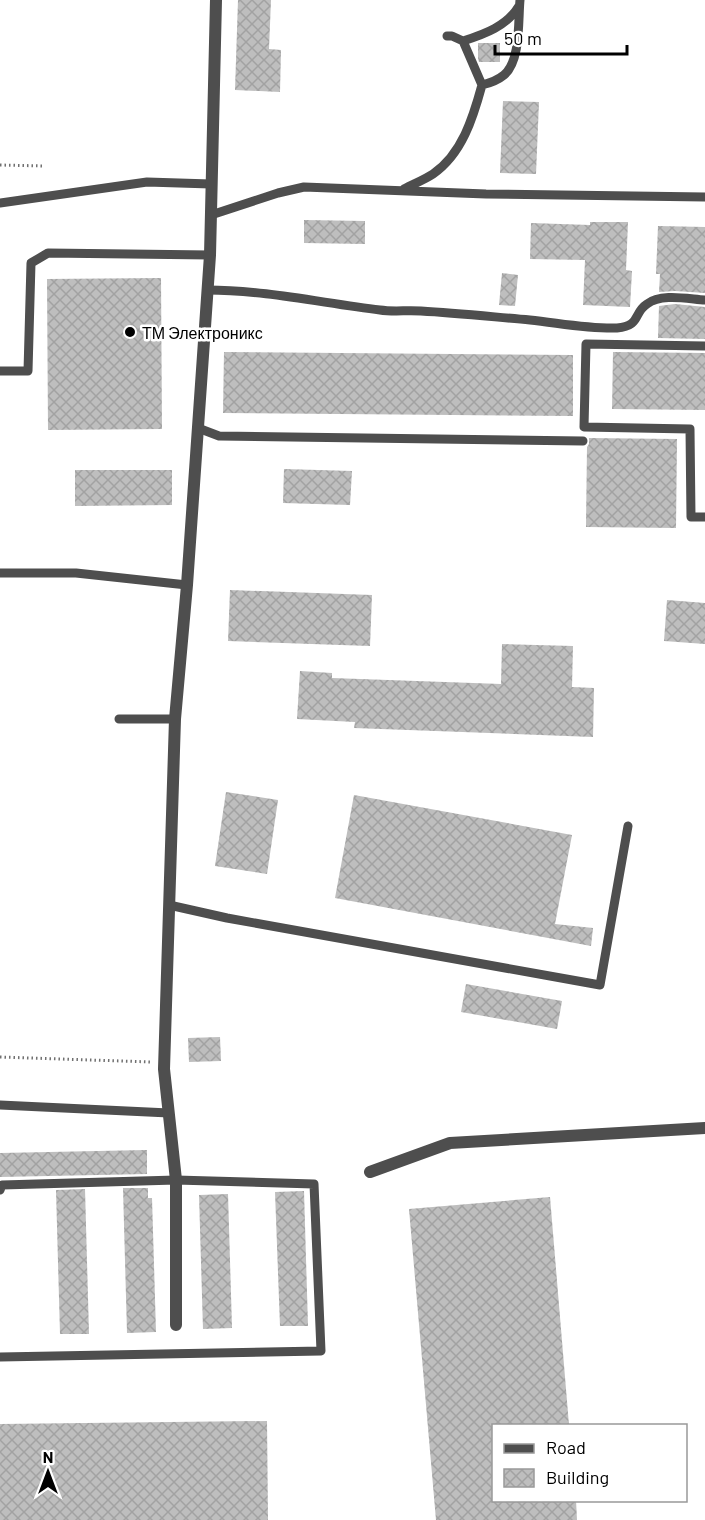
<svg xmlns="http://www.w3.org/2000/svg" width="705" height="1520" font-family="Barlow,sans-serif">
  <defs>
    <pattern id="building-cross-hatch" width="8" height="8" patternUnits="userSpaceOnUse" patternTransform="scale(1.5)"><rect width="8" height="8" fill="#bebebe"/><path d="M0 0l8 8M0 8l8-8" fill="none" stroke="#a2a2a2"/></pattern>
  </defs>
  <rect width="100%" height="100%" fill="#fff"/>
  <path fill="url(#building-cross-hatch)" d="M 238,0 L 271,0 L 269,49 L 281,50 L 280,92 L 235,90 Z
    M 478,43 L 500,43 L 500,62 L 479,62 L 478,58 Z
    M 503,101 L 539,102 L 536,174 L 500,173 Z
    M 304,220 L 365,221 L 365,244 L 304,243 Z
    M 590,222 L 628,222 L 626,270 L 632,271 L 630,307 L 583,305 L 585,260 L 530,259 L 531,223 L 590,225 Z
    M 658,226 L 705,227 L 705,293 L 675,291 L 659,292 L 660,274 L 656,274 Z
    M 502,273 L 518,275 L 515,306 L 499,305 Z
    M 161,278 L 162,429 L 48,430 L 47,279 Z
    M 675,304 L 705,307 L 705,339 L 658,338 L 659,306 Z
    M 224,352 L 573,355 L 573,416 L 223,413 Z
    M 613,352 L 705,353 L 705,410 L 612,409 Z
    M 589,438 L 677,439 L 676,528 L 586,527 L 587,447 L 589,444 Z
    M 284,469 L 352,471 L 350,505 L 283,503 Z
    M 75,470 L 172,470 L 172,505 L 75,506 Z
    M 230,590 L 372,595 L 370,646 L 228,641 Z
    M 667,600 L 705,603 L 705,644 L 664,641 Z
    M 502,644 L 573,646 L 572,687 L 594,688 L 593,737 L 354,728 L 355,722 L 297,719 L 300,671 L 332,673 L 332,678 L 501,684 Z
    M 226,792 L 278,800 L 267,874 L 215,866 Z
    M 354,795 L 572,835 L 555,924 L 593,928 L 591,946 L 335,898 Z
    M 466,984 L 562,1001 L 557,1029 L 461,1012 Z
    M 220,1037 L 221,1061 L 189,1062 L 188,1038 Z
    M 147,1150 L 147,1174 L 0,1177 L 0,1153 Z
    M 123,1188 L 148,1188 L 148,1198 L 152,1198 L 156,1332 L 127,1333 Z
    M 85,1189 L 89,1334 L 60,1334 L 56,1190 Z
    M 304,1191 L 308,1326 L 280,1326 L 275,1192 Z
    M 228,1194 L 232,1328 L 203,1329 L 199,1195 Z
    M 550,1197 L 569,1425 L 494,1425 L 494,1500 L 576,1500 L 577,1520 L 436,1520 L 409,1209 Z
    M 267,1421 L 268,1520 L 0,1520 L 0,1424 Z"/>
  <g fill="none" stroke-linecap="round" stroke-linejoin="round">
    <path stroke="#707070" stroke-width="3" stroke-dasharray="1.5 3" stroke-linecap="butt" d="M 0,165 L 45,166
      M 0,1057 L 151,1062"/>
    <path stroke="#4e4e4e" stroke-width="9" d="M 447,36 L 452,36 L 463,41 L 482,85
      M 463,41 C 485,34 507,26 519,6
      M 404,189 C 413,184 424,180 433,174 C 462,154 473,118 482,85 C 490,83 498,80 504,75 C 521,61 518,20 520,0
      M 0,203 L 147,182 L 211,184
      M 211,215 L 278,193 L 304,187 L 486,194 L 705,197
      M 207,290 C 265,290 322,303 380,310 C 393,312 407,310 421,311 C 457,313 494,317 530,320 C 559,323 588,329 617,328 C 641,326 633,313 647,304 C 661,293 688,299 705,300
      M 705,346 L 586,344 L 584,427 L 690,429 L 691,517 L 705,517
      M 0,371 L 28,371 L 31,263 L 48,253 L 210,255
      M 198,428 L 219,436 L 583,441
      M 0,573 L 76,573 L 187,585
      M 119,719 L 175,719
      M 169,905 L 227,918 L 600,985 L 628,826
      M 0,1105 L 169,1113
      M 0,1190 L 2,1185 L 176,1180 L 314,1184 L 321,1351 L 0,1357"/>
    <path stroke="#4e4e4e" stroke-width="12" d="M 370,1172 L 450,1143 L 705,1128
      M 176,1325 L 176,1180 L 164,1069 L 175,719 L 187,585 L 210,255 L 216,0"/>
  </g>
  <circle fill="#000" stroke="#fff" stroke-width="2" cx="130" cy="332" r="6"/>
  <g text-anchor="middle" dominant-baseline="central" stroke-width="5" stroke-linejoin="round" paint-order="stroke">
    <g font-size="16" fill="#000" stroke="#fff" text-anchor="start">
      <text x="142" y="332">ТМ Электроникс</text>
    </g>
  </g>
  <rect x="492" y="1424" width="195" height="78" fill="#ffffff" stroke="#999999" stroke-width="1.5"/>
  <rect x="504" y="1444" width="30" height="9" fill="#4e4e4e" stroke="#999999" stroke-width="1.5"/>
  <text x="546" y="1454" font-size="18" fill="#000000">Road</text>
  <rect x="504" y="1469" width="30" height="18" fill="url(#building-cross-hatch)" stroke="#999999" stroke-width="1.5"/>
  <text x="546" y="1484" font-size="18" fill="#000000">Building</text>
  <g transform="translate(48 1472)" stroke="#ffffff" stroke-width="4.5" paint-order="stroke">
  <path d="M0-4.5L10 22L0 15L-10 22Z" fill="#000000"/>
  <text y="-9" font-size="16" font-weight="bold" text-anchor="middle" fill="#000000">N</text>
  </g>
  <path d="M495 45v9h132v-9" fill="none" stroke="#000000" stroke-width="3"/>
  <text x="504" y="45" font-size="18" fill="#000000" stroke="#ffffff" stroke-width="4.5" paint-order="stroke">50 m</text>
</svg>
